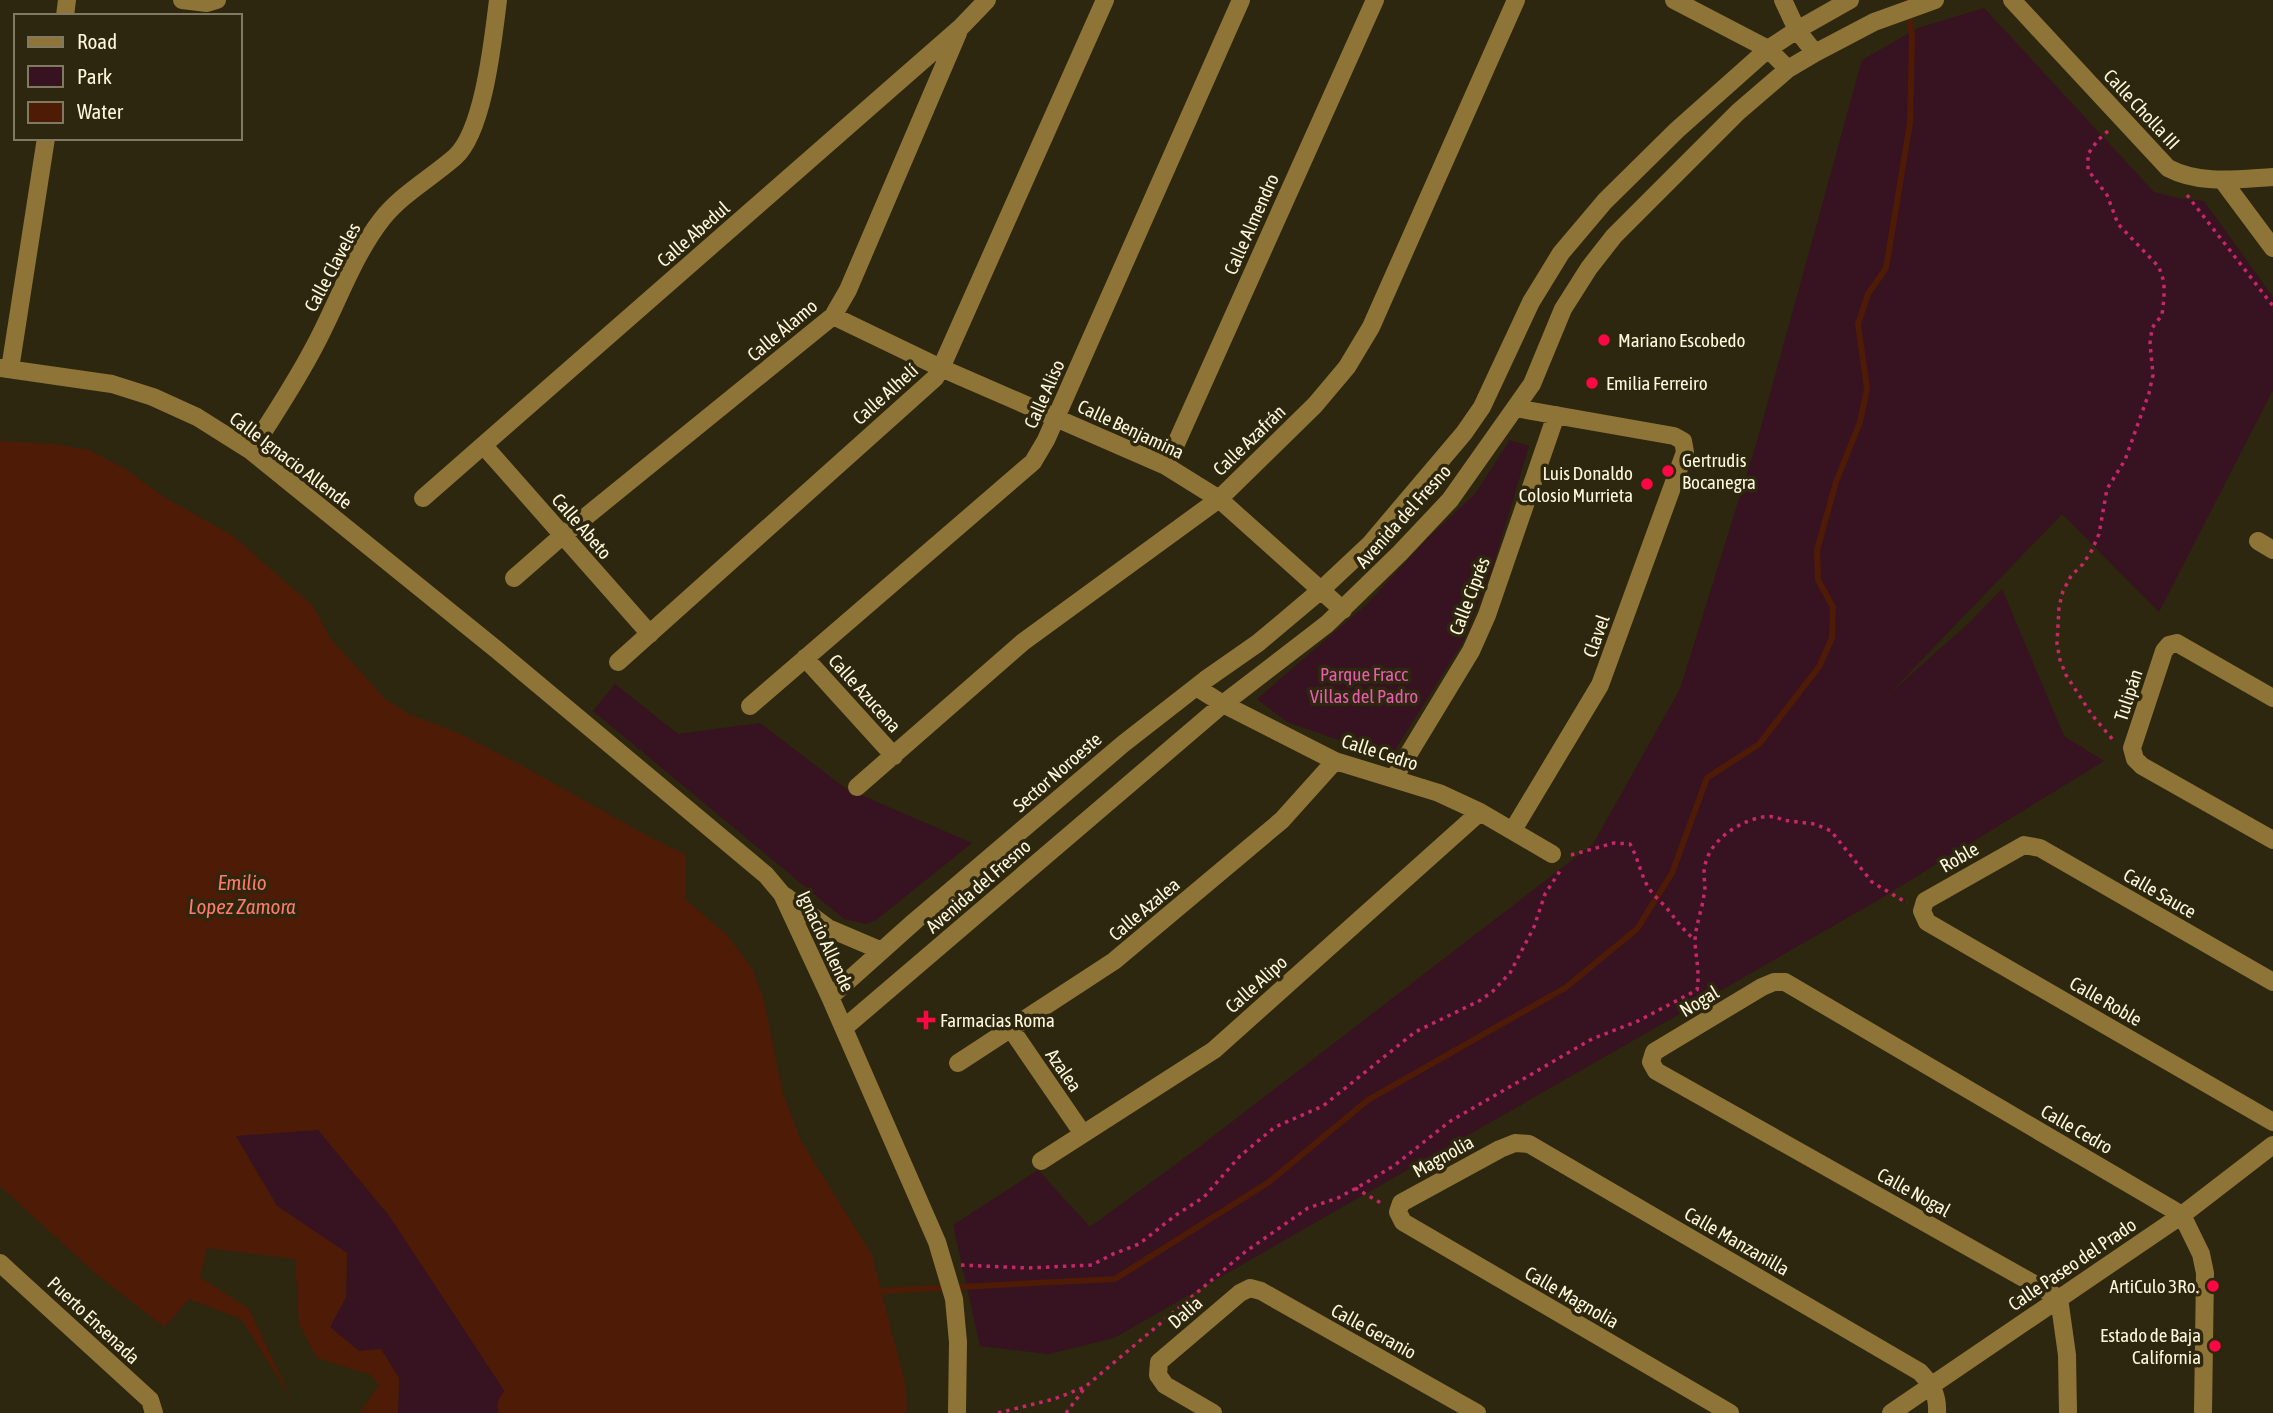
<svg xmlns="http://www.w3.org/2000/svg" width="2273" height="1413" font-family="'Asap Condensed',sans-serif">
  <rect width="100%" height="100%" fill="#2d270f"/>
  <path fill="#371220" d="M 1984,8 L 2154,192 L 2178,198 L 2204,201 L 2273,297 L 2273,390 L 2159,612 L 2062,514 L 1887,696 L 1970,622 L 2002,589 L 2064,736 L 2104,761 L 1875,902 L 1114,1338 L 1049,1354 L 980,1346 L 953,1225 L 1038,1170 L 1090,1227 L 1194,1151 L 1593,844 L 1680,689 L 1757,441 L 1862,60 L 1918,28 Z
    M 1510,440 L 1529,446 L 1493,566 L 1463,642 L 1393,753 L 1336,739 L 1287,722 L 1257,699 L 1366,605 L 1427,539 L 1475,494 Z
    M 615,684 L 678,734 L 760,723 L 845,788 L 972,843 L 876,920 L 866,924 L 844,919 L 593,711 Z
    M 318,1130 L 390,1216 L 519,1413 L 398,1413 L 399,1378 L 359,1351 L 330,1327 L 346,1297 L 347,1253 L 277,1206 L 235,1135 Z"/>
  <path fill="#4e1b07" d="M 0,441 L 54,444 L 89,450 L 124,468 L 161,495 L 233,536 L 313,606 L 330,638 L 385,699 L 409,714 L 458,733 L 523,766 L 642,833 L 686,855 L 685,899 L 727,935 L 753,970 L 764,1001 L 783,1093 L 801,1141 L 872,1255 L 906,1387 L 907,1413 L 519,1413 L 390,1217 L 318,1130 L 236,1136 L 277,1206 L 347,1253 L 346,1297 L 330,1327 L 359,1351 L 381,1349 L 399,1378 L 398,1413 L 360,1413 L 379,1385 L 371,1375 L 317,1358 L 299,1324 L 295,1259 L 207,1248 L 200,1277 L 249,1309 L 291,1398 L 241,1319 L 189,1299 L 164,1327 L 96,1274 L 0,1186 Z"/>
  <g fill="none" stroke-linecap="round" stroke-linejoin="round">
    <path stroke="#4e1b07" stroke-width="6" d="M 880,1291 L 1115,1279 L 1269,1182 L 1368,1100 L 1565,988 L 1637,929 L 1672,873 L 1707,778 L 1759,744 L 1819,667 L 1832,638 L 1833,607 L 1818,580 L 1817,550 L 1836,482 L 1860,422 L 1867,389 L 1858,324 L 1868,294 L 1886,268 L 1910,123 L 1912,36 L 1906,0"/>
    <path stroke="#4e1b07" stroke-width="37" d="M 516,1406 L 517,1413"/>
    <path stroke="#c72768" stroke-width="3.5" stroke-dasharray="3.5 5" stroke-linecap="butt" d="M 2108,131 L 2098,140 L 2088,154 L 2088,170 L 2107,195 L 2118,224 L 2159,267 L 2164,282 L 2164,298 L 2162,315 L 2152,328 L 2150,343 L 2153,375 L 2149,393 L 2125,460 L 2107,489 L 2099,534 L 2092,550 L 2083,564 L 2071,576 L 2063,591 L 2059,607 L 2057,644 L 2060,660 L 2066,675 L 2092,715 L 2114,741
      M 2187,195 L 2273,306
      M 1571,855 L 1614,843 L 1630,844 C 1638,858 1640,872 1647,885 C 1652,895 1662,902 1669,911 C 1678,922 1682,929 1694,939
      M 1355,1188 L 1381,1203
      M 961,1265 L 1028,1268 L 1092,1265 L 1113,1254 L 1139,1244 L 1176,1215 L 1204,1197 L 1240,1156 L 1275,1127 L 1323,1106 L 1415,1032 L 1479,1001 L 1492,992 L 1510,973 L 1534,927 L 1545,894 L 1560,871
      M 998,1413 L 1054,1399 L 1085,1387 L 1245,1252 L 1308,1208 L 1338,1198 L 1367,1182 L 1395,1165 L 1449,1122 L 1592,1039 L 1638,1021 L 1697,990 C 1700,973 1696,959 1695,942 C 1695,927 1702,910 1704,895 C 1706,887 1704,881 1704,873 C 1705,849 1724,832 1746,822 C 1756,818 1772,813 1782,820 L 1815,824 L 1831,831 L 1872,882 L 1907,903
      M 1066,1413 L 1084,1389"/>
    <path stroke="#8f7437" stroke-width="18" d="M 182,0 L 207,3 L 217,0
      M 1674,0 L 1768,49 L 1788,69
      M 1783,0 L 1797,30 L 1815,53
      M 2012,0 L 2168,168 C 2200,185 2238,179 2273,177
      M 65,16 L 67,0
      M 2223,181 L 2273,248
      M 833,316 L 941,368 L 1166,466 L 1219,499 L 1343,610
      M 0,368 L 112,384 L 153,397 L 197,417 L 251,451 L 497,650 L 766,875 L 782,894 L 830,997 L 937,1242 L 954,1299 L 958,1342 L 957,1413
      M 10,369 L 46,138
      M 484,446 L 650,634
      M 251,451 C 272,418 294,385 312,351 C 336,308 351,259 382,219 C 402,194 431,178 455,157 C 484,131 493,39 498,0
      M 1166,466 L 1375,0
      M 423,498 L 961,27 L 987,0
      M 2258,541 L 2273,550
      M 514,578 L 562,536 L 833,316 L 848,290 L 958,33
      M 805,658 L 894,756
      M 618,662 L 935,378 L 941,368 L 1105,0
      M 1196,687 L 1223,704 L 1335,761 L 1439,793 L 1480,812 L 1552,854
      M 2273,698 L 2177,643 L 2169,645 L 2164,651 L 2132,748 L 2135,759 L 2142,766 L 2273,840
      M 750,706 L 1033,462 L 1046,440 L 1241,0
      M 1394,778 L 1471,651 L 1487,615 L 1556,415
      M 857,787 L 1023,642 L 1219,499 L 1315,405 L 1347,367 L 1371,327 L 1516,0
      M 1513,830 L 1600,685 L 1685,452 L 1683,441 L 1674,436 L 1515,408
      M 785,896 L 828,928 L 882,951
      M 2273,982 L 2040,848 L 2024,845 L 1925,901 L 1922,911 L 1927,922 L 2273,1122
      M 830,997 L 915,921 L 1123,744 L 1205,680 L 1258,643 L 1321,590 L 1370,544 L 1464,433 L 1482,407 L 1531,302 L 1561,253 L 1605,201 L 1677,130 L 1768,49 L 1797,30 L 1850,0
      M 844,1028 L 1223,704 L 1327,624 L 1400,553 L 1450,500 L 1532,384 L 1563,309 L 1589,268 L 1614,236 L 1738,112 L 1788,69 L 1815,53 L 1874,22 L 1935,0
      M 1011,1029 L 1083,1134
      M 958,1063 L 1114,961 L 1282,820 L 1335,761
      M 1041,1161 L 1214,1050 L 1480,812
      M 0,1263 L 150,1400 L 154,1413
      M 1213,1413 L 1165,1385 L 1158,1375 L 1159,1362 L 1240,1293 L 1250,1288 L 1261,1291 L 1477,1413
      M 1730,1413 L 1403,1222 L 1398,1212 L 1401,1203 L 1500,1149 L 1515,1143 L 1529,1144 L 1920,1372 C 1932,1385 1938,1395 1937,1413
      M 1891,1413 L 2182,1215 L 2273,1145
      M 2068,1413 L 2067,1355 L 2059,1298 L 1656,1071 L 1651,1062 L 1654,1052 L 1762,987 L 1774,982 L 1785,982 L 2182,1215 L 2201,1254 L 2205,1273 L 2203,1413"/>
  </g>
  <g fill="#ff0744" stroke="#2d270f" stroke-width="2.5">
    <circle cx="1604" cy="340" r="7"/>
    <circle cx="1592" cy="383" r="7"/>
    <circle cx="1668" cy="471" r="7"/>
    <circle cx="1647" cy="484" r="7"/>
    <path d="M922.5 1009.5h7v7h7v7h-7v7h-7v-7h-7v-7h7z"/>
    <circle cx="2213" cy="1286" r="7"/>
    <circle cx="2215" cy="1346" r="7"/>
  </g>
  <g text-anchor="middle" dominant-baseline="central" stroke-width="7" stroke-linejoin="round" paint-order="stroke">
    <g font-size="19" fill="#fff7db" stroke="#2d270f">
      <text transform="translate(2142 109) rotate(47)">Calle Cholla III</text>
      <text transform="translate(1251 224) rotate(-66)">Calle Almendro</text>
      <text transform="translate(693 234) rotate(-41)">Calle Abedul</text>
      <text transform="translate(332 267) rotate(-62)">Calle Claveles</text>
      <text transform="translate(782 330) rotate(-40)">Calle Álamo</text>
      <text transform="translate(885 394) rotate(-42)">Calle Alhelí</text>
      <text transform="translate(1044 394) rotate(-66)">Calle Aliso</text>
      <text transform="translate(1131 429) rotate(25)">Calle Benjamina</text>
      <text transform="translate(1249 440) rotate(-44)">Calle Azafrán</text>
      <text transform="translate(291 460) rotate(37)">Calle Ignacio Allende</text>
      <text transform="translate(1403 516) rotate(-48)">Avenida del Fresno</text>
      <text transform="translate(582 526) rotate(49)">Calle Abeto</text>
      <text transform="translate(1469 596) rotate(-69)">Calle Ciprés</text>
      <text transform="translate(1596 636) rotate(-70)">Clavel</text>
      <text transform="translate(865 693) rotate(48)">Calle Azucena</text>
      <text transform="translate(2128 695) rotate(-72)">Tulipán</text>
      <text transform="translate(1380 752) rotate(18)">Calle Cedro</text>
      <text transform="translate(1057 772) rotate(-41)">Sector Noroeste</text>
      <text transform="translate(1959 857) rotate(-30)">Roble</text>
      <text transform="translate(978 886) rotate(-41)">Avenida del Fresno</text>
      <text transform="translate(2160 893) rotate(30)">Calle Sauce</text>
      <text transform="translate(1144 909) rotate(-40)">Calle Azalea</text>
      <text transform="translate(826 941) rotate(65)">Ignacio Allende</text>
      <text transform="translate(1256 984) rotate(-42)">Calle Alipo</text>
      <text transform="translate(1699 1001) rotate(-31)">Nogal</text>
      <text transform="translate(2106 1001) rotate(30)">Calle Roble</text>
      <text transform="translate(1064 1070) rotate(55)">Azalea</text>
      <text transform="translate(2077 1129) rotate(30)">Calle Cedro</text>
      <text transform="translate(1443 1156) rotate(-29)">Magnolia</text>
      <text transform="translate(1914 1192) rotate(29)">Calle Nogal</text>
      <text transform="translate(1737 1241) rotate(30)">Calle Manzanilla</text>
      <text transform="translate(2072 1264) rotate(-34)">Calle Paseo del Prado</text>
      <text transform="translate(1572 1297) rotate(30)">Calle Magnolia</text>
      <text transform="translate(1185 1312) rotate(-41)">Dalia</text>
      <text transform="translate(94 1320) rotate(43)">Puerto Ensenada</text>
      <text transform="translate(1374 1331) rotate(29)">Calle Geranio</text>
    </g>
    <g font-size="19" fill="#fff7db" stroke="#2d270f" text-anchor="start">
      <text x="1618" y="340">Mariano Escobedo</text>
      <text x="1606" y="383">Emilia Ferreiro</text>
      <text x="1682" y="460">Gertrudis<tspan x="1682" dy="22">Bocanegra</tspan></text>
      <text x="1633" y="473" text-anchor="end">Luis Donaldo<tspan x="1633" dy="22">Colosio Murrieta</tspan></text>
      <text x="940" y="1020">Farmacias Roma</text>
      <text x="2199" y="1286" text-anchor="end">ArtiCulo 3Ro.</text>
      <text x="2201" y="1335" text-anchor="end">Estado de Baja<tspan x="2201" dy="22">California</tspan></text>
    </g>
    <g font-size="19" fill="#ea5cb0" stroke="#2d270f">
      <text x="1364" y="674">Parque Fracc<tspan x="1364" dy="22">Villas del Padro</tspan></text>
    </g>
    <g font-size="21" font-style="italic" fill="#ff7a69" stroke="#2d270f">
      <text x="242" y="882">Emilio<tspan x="242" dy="24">Lopez Zamora</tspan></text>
    </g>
  </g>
  <rect x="14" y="14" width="228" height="126" fill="#2d270f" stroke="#817a61" stroke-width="2"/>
  <rect x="28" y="37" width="35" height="10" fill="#8f7437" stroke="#817a61" stroke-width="2"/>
  <text x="77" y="49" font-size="21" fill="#fff7db">Road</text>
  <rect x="28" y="66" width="35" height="21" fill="#371220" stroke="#817a61" stroke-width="2"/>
  <text x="77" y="84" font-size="21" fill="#fff7db">Park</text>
  <rect x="28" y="102" width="35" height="21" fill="#4e1b07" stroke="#817a61" stroke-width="2"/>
  <text x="77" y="119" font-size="21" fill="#fff7db">Water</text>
</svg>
